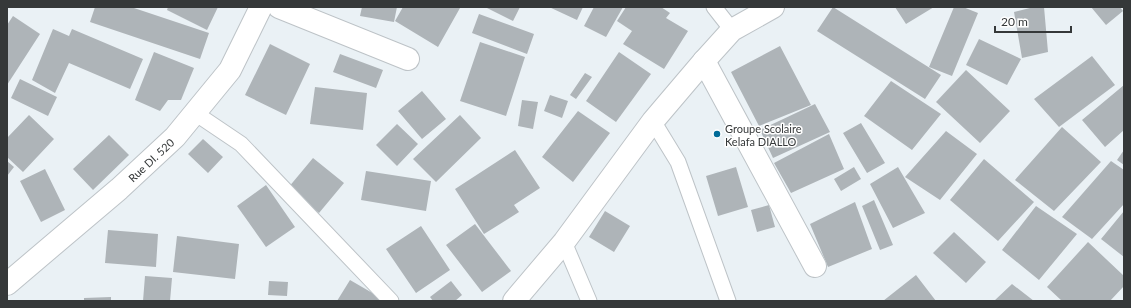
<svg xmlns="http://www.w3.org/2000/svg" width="1131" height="308" font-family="Lato,sans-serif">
  <rect width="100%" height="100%" fill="#eaf1f5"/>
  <path fill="#aeb4b8" d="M 95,7 L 131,7 L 209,33 L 200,59 L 90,22 Z
    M 168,7 L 218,7 L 207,30 L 167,10 Z
    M 362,7 L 397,7 L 394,22 L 360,16 Z
    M 403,7 L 458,7 L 460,8 L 438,47 L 395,21 Z
    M 485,7 L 520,7 L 513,21 Z
    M 549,7 L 583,7 L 577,20 Z
    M 594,7 L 623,7 L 606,37 L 584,26 Z
    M 626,7 L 661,7 L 670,13 L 666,18 L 688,31 L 664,69 L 623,44 L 632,31 L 617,21 Z
    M 833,7 L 941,75 L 925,99 L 817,31 Z
    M 895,7 L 934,7 L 906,24 Z
    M 954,7 L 963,7 L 978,13 L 952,76 L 929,67 Z
    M 1034,7 L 1044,7 L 1048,52 L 1022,58 L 1014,12 Z
    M 1091,7 L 1120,7 L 1123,11 L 1106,25 Z
    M 479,14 L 534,34 L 527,54 L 472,33 Z
    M 13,16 L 40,34 L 7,85 L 7,25 Z
    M 53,29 L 69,36 L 72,29 L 143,59 L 130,89 L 69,63 L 55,93 L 32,80 Z
    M 979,39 L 1021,59 L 1007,85 L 966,65 Z
    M 480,42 L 525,57 L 506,116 L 460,101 Z
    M 270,44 L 310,64 L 286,115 L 245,95 Z
    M 780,46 L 811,105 L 759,126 L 731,72 Z
    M 154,52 L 194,68 L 181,100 L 168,100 L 160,111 L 135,100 Z
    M 619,52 L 651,74 L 616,122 L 586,101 Z
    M 340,54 L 383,70 L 376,88 L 333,72 Z
    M 1092,56 L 1115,85 L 1059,127 L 1034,99 Z
    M 966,70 L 1010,111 L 980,143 L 936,102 Z
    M 585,73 L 592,77 L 576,99 L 570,95 Z
    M 20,79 L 57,97 L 48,116 L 11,98 Z
    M 891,81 L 941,114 L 912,150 L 864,116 Z
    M 1124,85 L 1124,130 L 1105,147 L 1082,120 Z
    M 315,87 L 367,93 L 363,130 L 310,124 Z
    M 422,91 L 446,119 L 422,139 L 398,111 Z
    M 550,95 L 568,101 L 562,118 L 544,111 Z
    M 522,100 L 538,102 L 533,129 L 518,126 Z
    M 815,104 L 830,132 L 773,158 L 760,130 Z
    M 578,111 L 610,133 L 573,182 L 542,157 Z
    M 29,115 L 54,139 L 23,172 L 7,157 L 7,138 Z
    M 460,115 L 481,138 L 436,182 L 413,159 Z
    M 861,123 L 885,163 L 867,173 L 843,133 Z
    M 397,124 L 418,144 L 397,166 L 376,145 Z
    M 1062,127 L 1101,162 L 1054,211 L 1015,180 Z
    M 946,131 L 977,154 L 940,200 L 905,177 Z
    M 829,134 L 844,169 L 791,193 L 774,163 Z
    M 109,135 L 129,155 L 93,190 L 73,169 Z
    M 203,139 L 223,157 L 208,173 L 188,154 Z
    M 515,150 L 540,188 L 514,205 L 519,212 L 484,234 L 455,189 Z
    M 1124,150 L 1124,165 L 1117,160 Z
    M 313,158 L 344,183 L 319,213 L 288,188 Z
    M 984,159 L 1034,202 L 998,241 L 950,200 Z
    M 7,161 L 14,167 L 7,176 Z
    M 1111,161 L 1124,170 L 1124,204 L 1092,239 L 1062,217 Z
    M 736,167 L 748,207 L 718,216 L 706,176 Z
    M 854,167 L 861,179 L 841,191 L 834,179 Z
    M 898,167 L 925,213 L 893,228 L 870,184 Z
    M 45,169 L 65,210 L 41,222 L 20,181 Z
    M 366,171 L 431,181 L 426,211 L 361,200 Z
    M 266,185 L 295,227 L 266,247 L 237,206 Z
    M 874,200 L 893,245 L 880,250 L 862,206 Z
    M 855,202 L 872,249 L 828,267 L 810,224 Z
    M 769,205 L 775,227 L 757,232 L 751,210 Z
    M 1036,206 L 1077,234 L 1039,280 L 1002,250 Z
    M 605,211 L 630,226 L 614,252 L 589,237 Z
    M 1124,211 L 1124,257 L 1101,239 Z
    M 475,224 L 511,271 L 482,292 L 446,245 Z
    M 421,226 L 450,270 L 416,293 L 386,249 Z
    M 108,230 L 158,234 L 156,267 L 105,263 Z
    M 954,232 L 986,262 L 966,283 L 933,253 Z
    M 177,236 L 239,244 L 235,279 L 173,272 Z
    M 1088,242 L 1124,276 L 1124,286 L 1110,301 L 1062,301 L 1047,287 Z
    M 916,275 L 936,301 L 883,301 Z
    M 145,276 L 172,278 L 170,301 L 143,301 Z
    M 350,280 L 381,298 L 386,301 L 337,301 Z
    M 269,281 L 288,282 L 287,296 L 268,295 Z
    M 451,281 L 462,295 L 455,301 L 433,301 L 430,297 Z
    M 1012,284 L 1034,301 L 994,301 Z
    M 111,297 L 111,301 L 84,301 L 84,298 Z"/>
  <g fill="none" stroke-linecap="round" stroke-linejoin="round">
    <defs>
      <path id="service" d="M 714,7 L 732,30
        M 195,113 L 241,144 L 391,301
        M 653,121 L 678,162 L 728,301
        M 564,242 L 589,301"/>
      <g id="minor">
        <path d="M 279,7 L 408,59"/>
        <path d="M 704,61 L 815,266"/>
        <path id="s1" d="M 7,284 L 119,189 L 175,137 L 230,70 L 261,7"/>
        <path d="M 514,301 L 564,242 L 653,121 L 704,61 L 732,30 L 773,7"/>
      </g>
    </defs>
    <use href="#service" stroke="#bdc3c7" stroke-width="17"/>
    <use href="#minor" stroke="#bdc3c7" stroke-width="24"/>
    <use href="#service" stroke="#fff" stroke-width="15"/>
    <use href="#minor" stroke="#fff" stroke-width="22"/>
  </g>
  <circle fill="#006b98" stroke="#fff" stroke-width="1.5" cx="717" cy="134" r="4"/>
  <g text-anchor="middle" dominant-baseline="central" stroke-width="3" stroke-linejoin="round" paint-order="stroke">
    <g font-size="11" fill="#353839" stroke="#fff" text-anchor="start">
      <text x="725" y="128">Groupe Scolaire<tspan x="725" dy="13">Kelafa DIALLO</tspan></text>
    </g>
    <g font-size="11" fill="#353839" stroke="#fff">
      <text stroke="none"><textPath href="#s1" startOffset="190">Rue DI. 520</textPath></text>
    </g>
  </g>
  <rect width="1131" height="308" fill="none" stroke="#353839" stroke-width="16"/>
  <path d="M995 26v6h76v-6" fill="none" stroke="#353839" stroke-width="2"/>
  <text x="1001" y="26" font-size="12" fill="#353839" stroke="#ffffff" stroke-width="3" paint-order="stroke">20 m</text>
</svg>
